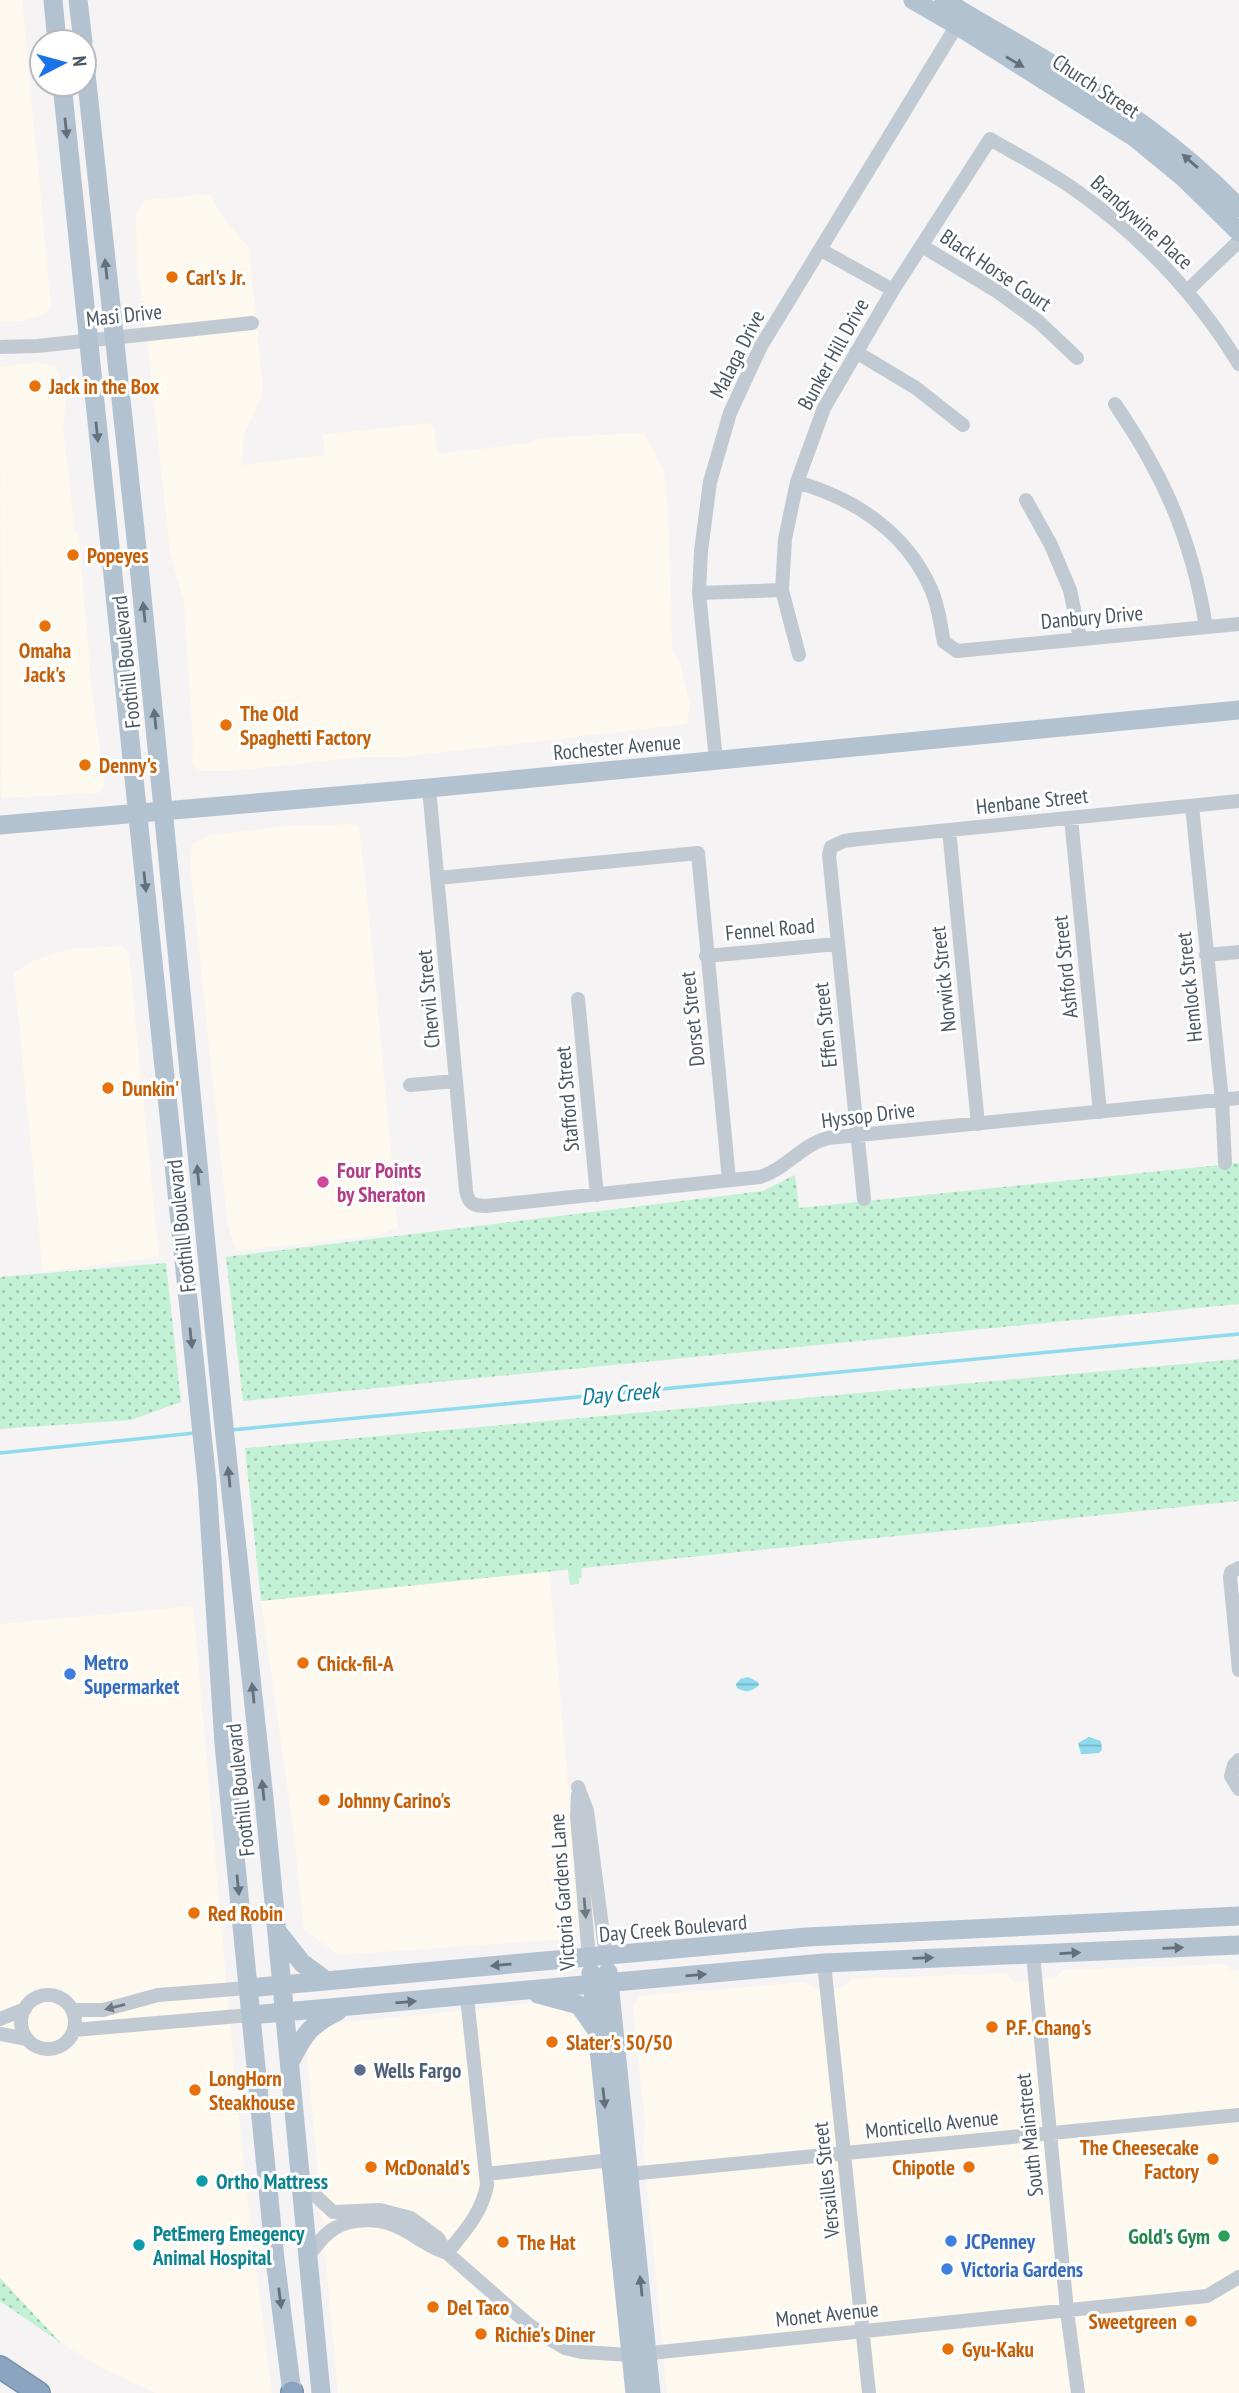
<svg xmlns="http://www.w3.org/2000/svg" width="1239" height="2393" font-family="'PT Sans Narrow',sans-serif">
  <defs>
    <pattern id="grass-dots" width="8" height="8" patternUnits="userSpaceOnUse" patternTransform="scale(1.75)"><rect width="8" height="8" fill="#c3f1d5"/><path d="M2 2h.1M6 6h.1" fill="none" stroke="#a0c6b0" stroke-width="1.8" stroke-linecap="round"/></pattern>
    <pattern id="water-rules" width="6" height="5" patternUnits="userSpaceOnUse" patternTransform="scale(1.75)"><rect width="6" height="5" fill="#90daee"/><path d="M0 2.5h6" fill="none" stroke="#78b4c4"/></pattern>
  </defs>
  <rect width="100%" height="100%" fill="#f5f3f3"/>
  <path fill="#fdf9ef" d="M 0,0 L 22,0 L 51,304 L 48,311 L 38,317 L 22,321 L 0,322 Z
    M 210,194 L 224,219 L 249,248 L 262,379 L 262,396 L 244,435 L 242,465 L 324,455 L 323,435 L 325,434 L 431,423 L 434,428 L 438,454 L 529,443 L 537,438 L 644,433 L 664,472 L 668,508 L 672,648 L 680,662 L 690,705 L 687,724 L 403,757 L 362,757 L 232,771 L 200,771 L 192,763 L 193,743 L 184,603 L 170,552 L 143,302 L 137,270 L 136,215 L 144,200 Z
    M 34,363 L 56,366 L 67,393 L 63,426 L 75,532 L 79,534 L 91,684 L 105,787 L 99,793 L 1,798 L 0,367 Z
    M 352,824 L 359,827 L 368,904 L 398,1227 L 381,1235 L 237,1251 L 228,1227 L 190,864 L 192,845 L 207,836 L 285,826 Z
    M 122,946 L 129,955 L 159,1257 L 43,1272 L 14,972 L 35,960 L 69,949 Z
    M 549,1571 L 581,1929 L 566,1939 L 339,1955 L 304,1930 L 293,1827 L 261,1601 Z
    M 193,1606 L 235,2079 L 247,2195 L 272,2393 L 156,2393 L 104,2369 L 61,2343 L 0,2280 L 0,1624 Z
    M 1224,1964 L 1234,1972 L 1239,1971 L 1239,2393 L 667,2393 L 643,2145 L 645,2125 L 633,2006 L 640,1996 L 804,1982 L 816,1989 L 843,1987 L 852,1979 L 1006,1973 L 1015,1982 L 1055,1978 L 1063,1970 Z
    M 546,2002 L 570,2006 L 589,2028 L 626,2393 L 338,2393 L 307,2055 L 309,2044 L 326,2025 L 339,2023 Z"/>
  <path fill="url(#grass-dots)" d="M 1239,1163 L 1239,1304 L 243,1401 L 226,1257 L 763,1191 L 795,1175 L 799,1208 Z
    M 166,1263 L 181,1402 L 131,1420 L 0,1429 L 0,1277 Z
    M 1239,1359 L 1239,1501 L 261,1601 L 245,1448 Z
    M 0,2278 L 61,2343 L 0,2301 Z"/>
  <path fill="#c3f1d5" d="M 581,1564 L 582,1578 L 579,1578 L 579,1584 L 570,1585 L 567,1566 Z"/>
  <path fill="url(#water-rules)" d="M 748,1677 L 758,1682 L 759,1685 C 752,1692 745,1693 737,1688 L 736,1684 L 740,1679 Z
    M 1089,1737 L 1101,1741 L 1102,1750 L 1099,1753 L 1081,1754 L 1078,1743 Z"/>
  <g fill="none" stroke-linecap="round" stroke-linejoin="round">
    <path stroke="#90daee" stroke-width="3.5" d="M 231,1430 L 1239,1334
      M 0,1453 L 195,1433"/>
    <defs>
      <path id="highway" d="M 0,2367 L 39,2393
        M 292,2393 L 292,2392"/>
    </defs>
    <use href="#highway" stroke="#7690ad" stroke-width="24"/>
    <path stroke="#c1cad2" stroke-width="14" d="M 922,246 L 998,292 L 1039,322 L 1077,358
      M 821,250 L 893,290
      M 1187,291 L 1239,241
      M 0,347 L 37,346 L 252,323
      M 856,352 L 916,388 L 963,425
      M 1115,404 C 1127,422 1139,440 1149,459 C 1178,510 1197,570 1206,627
      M 797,482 C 855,499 906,532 931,589 C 939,606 940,624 944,642 L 957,651 L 1239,624
      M 1026,500 L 1051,545 L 1070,590 L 1080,638
      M 699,593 L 782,590
      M 799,655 L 782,590 L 785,539 L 797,482 L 824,408 L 893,290 L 990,139 C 1019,156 1051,172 1078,192 C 1143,238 1198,297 1239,364
      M 716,760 L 699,593 L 701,551 L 710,482 L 730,413 L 761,346 L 962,17
      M 429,788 L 466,1190 C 468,1203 473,1206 486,1206 L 760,1177 C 786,1169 801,1145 828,1138 L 1239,1098
      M 1192,806 L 1222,1100 L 1225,1163
      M 1071,818 L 1100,1112
      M 949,830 L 978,1124
      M 438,878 L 698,853 L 729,1180
      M 1206,955 L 1239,952
      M 706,956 L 837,944
      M 578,999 L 597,1195
      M 410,1085 L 456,1081
      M 864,1199 L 829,855 L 831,847 L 844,841 L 859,839 L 1239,801
      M 1239,1568 L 1231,1572 L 1230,1577 L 1239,1670
      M 1239,1760 L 1234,1765 L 1231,1776 L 1239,1789
      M 578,1787 L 587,1811 L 606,1957
      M 578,1795 L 577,1816 L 589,1958
      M 1033,1955 L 1067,2311 L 1078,2393
      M 824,1963 L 869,2393
      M21 2022a27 27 0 1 1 54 0a27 27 0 1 1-54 0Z
      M 72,2010 L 103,2010 L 158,1995 L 248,1988
      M 0,2019 L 25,2009
      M 74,2030 L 251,2015
      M 0,2034 L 27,2039
      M 487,2174 L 611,2160
      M 629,2174 L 1239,2115
      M 302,2183 L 333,2212 L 380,2210 L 411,2218 L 438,2238 L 447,2253 L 528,2324 L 548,2338 L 565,2348 L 581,2352 L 631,2355 L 1207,2296 L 1239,2277
      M 447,2253 C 464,2232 482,2213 487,2185 L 467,1997
      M 309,2255 C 316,2246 324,2234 335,2228 C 355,2216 385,2219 404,2230 C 419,2238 430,2248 447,2253"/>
    <path stroke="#b3c2d1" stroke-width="19" d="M 53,0 L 57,42
      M 78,0 L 83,42
      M 913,0 L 958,26 L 1134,137 L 1184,178 L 1239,232
      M 944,0 C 978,22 1013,40 1047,61 C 1116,103 1183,149 1239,208
      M 84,55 L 140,576 L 225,1437 L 264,1798 L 321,2393
      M 62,84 L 207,1482 L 224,1744 L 275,2259 L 292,2393
      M 0,825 L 429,788 L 1239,710
      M 277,1931 L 302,1963 L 325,1980
      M 608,1972 L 651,2393
      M 591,1973 L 635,2393
      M 248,1988 L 807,1937 L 1239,1916
      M 538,1994 L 579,2005 L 596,2029
      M 251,2015 L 824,1963 L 1239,1945
      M 290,2062 C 304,2034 310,2025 338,2011"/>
    <use href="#highway" stroke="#8ba5c1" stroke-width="21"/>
  </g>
  <defs><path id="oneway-solid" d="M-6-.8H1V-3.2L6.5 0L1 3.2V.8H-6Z" transform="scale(1.75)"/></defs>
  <g fill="#64717d">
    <use href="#oneway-solid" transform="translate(1015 62) rotate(31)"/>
    <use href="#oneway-solid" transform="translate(66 128) rotate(84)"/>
    <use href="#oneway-solid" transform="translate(1190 161) rotate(-139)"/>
    <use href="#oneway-solid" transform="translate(106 269) rotate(-96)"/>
    <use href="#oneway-solid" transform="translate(97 432) rotate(84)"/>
    <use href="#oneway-solid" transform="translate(144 612) rotate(-96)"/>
    <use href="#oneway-solid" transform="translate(155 719) rotate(-96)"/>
    <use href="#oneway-solid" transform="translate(145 882) rotate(84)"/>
    <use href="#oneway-solid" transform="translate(198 1175) rotate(-95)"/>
    <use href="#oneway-solid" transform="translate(191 1338) rotate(84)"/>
    <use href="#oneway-solid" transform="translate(229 1477) rotate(-96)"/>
    <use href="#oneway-solid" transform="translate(253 1693) rotate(-96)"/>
    <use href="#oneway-solid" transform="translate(263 1790) rotate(-96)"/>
    <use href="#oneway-solid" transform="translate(238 1885) rotate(84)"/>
    <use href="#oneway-solid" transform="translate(1173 1948) rotate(-2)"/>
    <use href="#oneway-solid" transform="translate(1070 1953) rotate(-3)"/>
    <use href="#oneway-solid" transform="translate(923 1958) rotate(-2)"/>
    <use href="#oneway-solid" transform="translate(501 1965) rotate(175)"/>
    <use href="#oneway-solid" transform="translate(696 1975) rotate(-5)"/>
    <use href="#oneway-solid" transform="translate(406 2002) rotate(-5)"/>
    <use href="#oneway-solid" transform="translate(604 2098) rotate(84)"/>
    <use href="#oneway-solid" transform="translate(641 2286) rotate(-96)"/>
    <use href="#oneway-solid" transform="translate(280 2298) rotate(83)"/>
  </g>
  <g fill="#6e7983">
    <use href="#oneway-solid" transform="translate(585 1908) rotate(85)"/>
    <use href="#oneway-solid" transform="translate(115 2007) rotate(166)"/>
  </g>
  <g fill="#e8710a" stroke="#fff" stroke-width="2.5">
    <circle cx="172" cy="277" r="7"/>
    <circle cx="35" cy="386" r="7"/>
    <circle cx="73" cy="555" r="7"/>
    <circle cx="45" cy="626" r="7"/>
    <circle cx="226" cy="725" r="7"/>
    <circle cx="85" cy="765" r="7"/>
    <circle cx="108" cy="1088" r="7"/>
    <circle cx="303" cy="1663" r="7"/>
    <circle cx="324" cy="1800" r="7"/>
    <circle cx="194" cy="1913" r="7"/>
    <circle cx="992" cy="2027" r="7"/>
    <circle cx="552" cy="2042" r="7"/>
    <circle cx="195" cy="2090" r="7"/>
    <circle cx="1213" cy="2159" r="7"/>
    <circle cx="371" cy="2167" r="7"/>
    <circle cx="969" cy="2167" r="7"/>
    <circle cx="503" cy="2242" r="7"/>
    <circle cx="433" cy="2307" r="7"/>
    <circle cx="1191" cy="2321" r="7"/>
    <circle cx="481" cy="2334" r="7"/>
    <circle cx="948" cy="2349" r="7"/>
  </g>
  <circle fill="#d1479c" stroke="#fff" stroke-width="2.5" cx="323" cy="1182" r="7"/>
  <g fill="#3f7fe0" stroke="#fff" stroke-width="2.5">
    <circle cx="70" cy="1674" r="7"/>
    <circle cx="951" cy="2241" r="7"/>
    <circle cx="947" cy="2269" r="7"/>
  </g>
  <circle fill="#5c6f8a" stroke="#fff" stroke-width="2.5" cx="360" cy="2070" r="7"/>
  <g fill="#0f9aa8" stroke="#fff" stroke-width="2.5">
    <circle cx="202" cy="2181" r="7"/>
    <circle cx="139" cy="2245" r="7"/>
  </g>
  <circle fill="#2e9e5b" stroke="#fff" stroke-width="2.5" cx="1224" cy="2236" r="7"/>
  <g text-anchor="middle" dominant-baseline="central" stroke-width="6" stroke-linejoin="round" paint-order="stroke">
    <g font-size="21" fill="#4a5661" stroke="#fff">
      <text transform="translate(1096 86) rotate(33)">Church Street</text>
      <text transform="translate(1142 222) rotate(42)">Brandywine Place</text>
      <text transform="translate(996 270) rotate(34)">Black Horse Court</text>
      <text transform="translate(124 315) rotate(-6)">Masi Drive</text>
      <text transform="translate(737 354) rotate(-63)">Malaga Drive</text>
      <text transform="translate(833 354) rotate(-61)">Bunker Hill Drive</text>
      <text transform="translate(1092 617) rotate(-5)">Danbury Drive</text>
      <text transform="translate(126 662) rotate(-96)">Foothill Boulevard</text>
      <text transform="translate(617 747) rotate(-5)">Rochester Avenue</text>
      <text transform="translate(1032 801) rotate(-6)">Henbane Street</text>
      <text transform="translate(770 929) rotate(-5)">Fennel Road</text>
      <text transform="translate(1065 967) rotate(-96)">Ashford Street</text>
      <text transform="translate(943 979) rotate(-96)">Norwick Street</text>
      <text transform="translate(1189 987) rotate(-96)">Hemlock Street</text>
      <text transform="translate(428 999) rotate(-95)">Chervil Street</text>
      <text transform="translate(692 1019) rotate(-96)">Dorset Street</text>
      <text transform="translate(825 1025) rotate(-96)">Effen Street</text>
      <text transform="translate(567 1099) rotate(-95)">Stafford Street</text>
      <text transform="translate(868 1115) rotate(-7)">Hyssop Drive</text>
      <text transform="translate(181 1226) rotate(-96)">Foothill Boulevard</text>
      <text transform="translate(240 1790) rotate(-96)">Foothill Boulevard</text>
      <text transform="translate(562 1892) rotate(-94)">Victoria Gardens Lane</text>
      <text transform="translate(673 1928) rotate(-5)">Day Creek Boulevard</text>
      <text transform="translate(932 2124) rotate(-6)">Monticello Avenue</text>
      <text transform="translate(1029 2135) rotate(-96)">South Mainstreet</text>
      <text transform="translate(826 2180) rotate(-96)">Versailles Street</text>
      <text transform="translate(827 2314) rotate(-6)">Monet Avenue</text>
    </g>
    <g font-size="21" font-weight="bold" fill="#c56008" stroke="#fff" text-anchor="start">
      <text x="186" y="277">Carl's Jr.</text>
      <text x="49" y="386">Jack in the Box</text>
      <text x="87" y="555">Popeyes</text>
      <text x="45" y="650" text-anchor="middle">Omaha<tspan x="45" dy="24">Jack's</tspan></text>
      <text x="240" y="713">The Old<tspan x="240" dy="24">Spaghetti Factory</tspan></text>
      <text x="99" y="765">Denny's</text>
      <text x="122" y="1088">Dunkin'</text>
      <text x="317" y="1663">Chick-fil-A</text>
      <text x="338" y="1800">Johnny Carino's</text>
      <text x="208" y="1913">Red Robin</text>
      <text x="1006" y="2027">P.F. Chang's</text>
      <text x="566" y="2042">Slater's 50/50</text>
      <text x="209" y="2078">LongHorn<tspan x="209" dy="24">Steakhouse</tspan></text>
      <text x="1199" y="2147" text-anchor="end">The Cheesecake<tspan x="1199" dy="24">Factory</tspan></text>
      <text x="385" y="2167">McDonald's</text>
      <text x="955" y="2167" text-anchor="end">Chipotle</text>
      <text x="517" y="2242">The Hat</text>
      <text x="447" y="2307">Del Taco</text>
      <text x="1177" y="2321" text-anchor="end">Sweetgreen</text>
      <text x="495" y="2334">Richie's Diner</text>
      <text x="962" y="2349">Gyu-Kaku</text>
    </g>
    <g font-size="21" font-weight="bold" fill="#b23c85" stroke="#fff" text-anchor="start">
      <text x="337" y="1170">Four Points<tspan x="337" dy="24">by Sheraton</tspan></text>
    </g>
    <g font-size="21" font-weight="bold" fill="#366cbe" stroke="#fff" text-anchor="start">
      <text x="84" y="1662">Metro<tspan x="84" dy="24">Supermarket</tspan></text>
      <text x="965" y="2241">JCPenney</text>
      <text x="961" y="2269">Victoria Gardens</text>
    </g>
    <g font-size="21" font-weight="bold" fill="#4e5e75" stroke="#fff" text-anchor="start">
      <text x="374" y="2070">Wells Fargo</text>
    </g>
    <g font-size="21" font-weight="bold" fill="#0d838f" stroke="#fff" text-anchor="start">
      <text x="216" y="2181">Ortho Mattress</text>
      <text x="153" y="2233">PetEmerg Emegency<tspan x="153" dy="24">Animal Hospital</tspan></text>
    </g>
    <g font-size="21" font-weight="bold" fill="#27864d" stroke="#fff" text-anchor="end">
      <text x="1210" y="2236">Gold's Gym</text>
    </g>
    <g font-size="23" font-style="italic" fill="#0c7c9b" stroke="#fff">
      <text transform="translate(620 1393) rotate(-5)">Day Creek</text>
    </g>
  </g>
  <g transform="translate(63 63) rotate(84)"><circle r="33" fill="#ffffff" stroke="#b7bbc0" stroke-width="2"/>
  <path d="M0-5L12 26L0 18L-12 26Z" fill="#1a73e8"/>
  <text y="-10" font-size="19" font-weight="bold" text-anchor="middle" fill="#4a5661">N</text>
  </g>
</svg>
